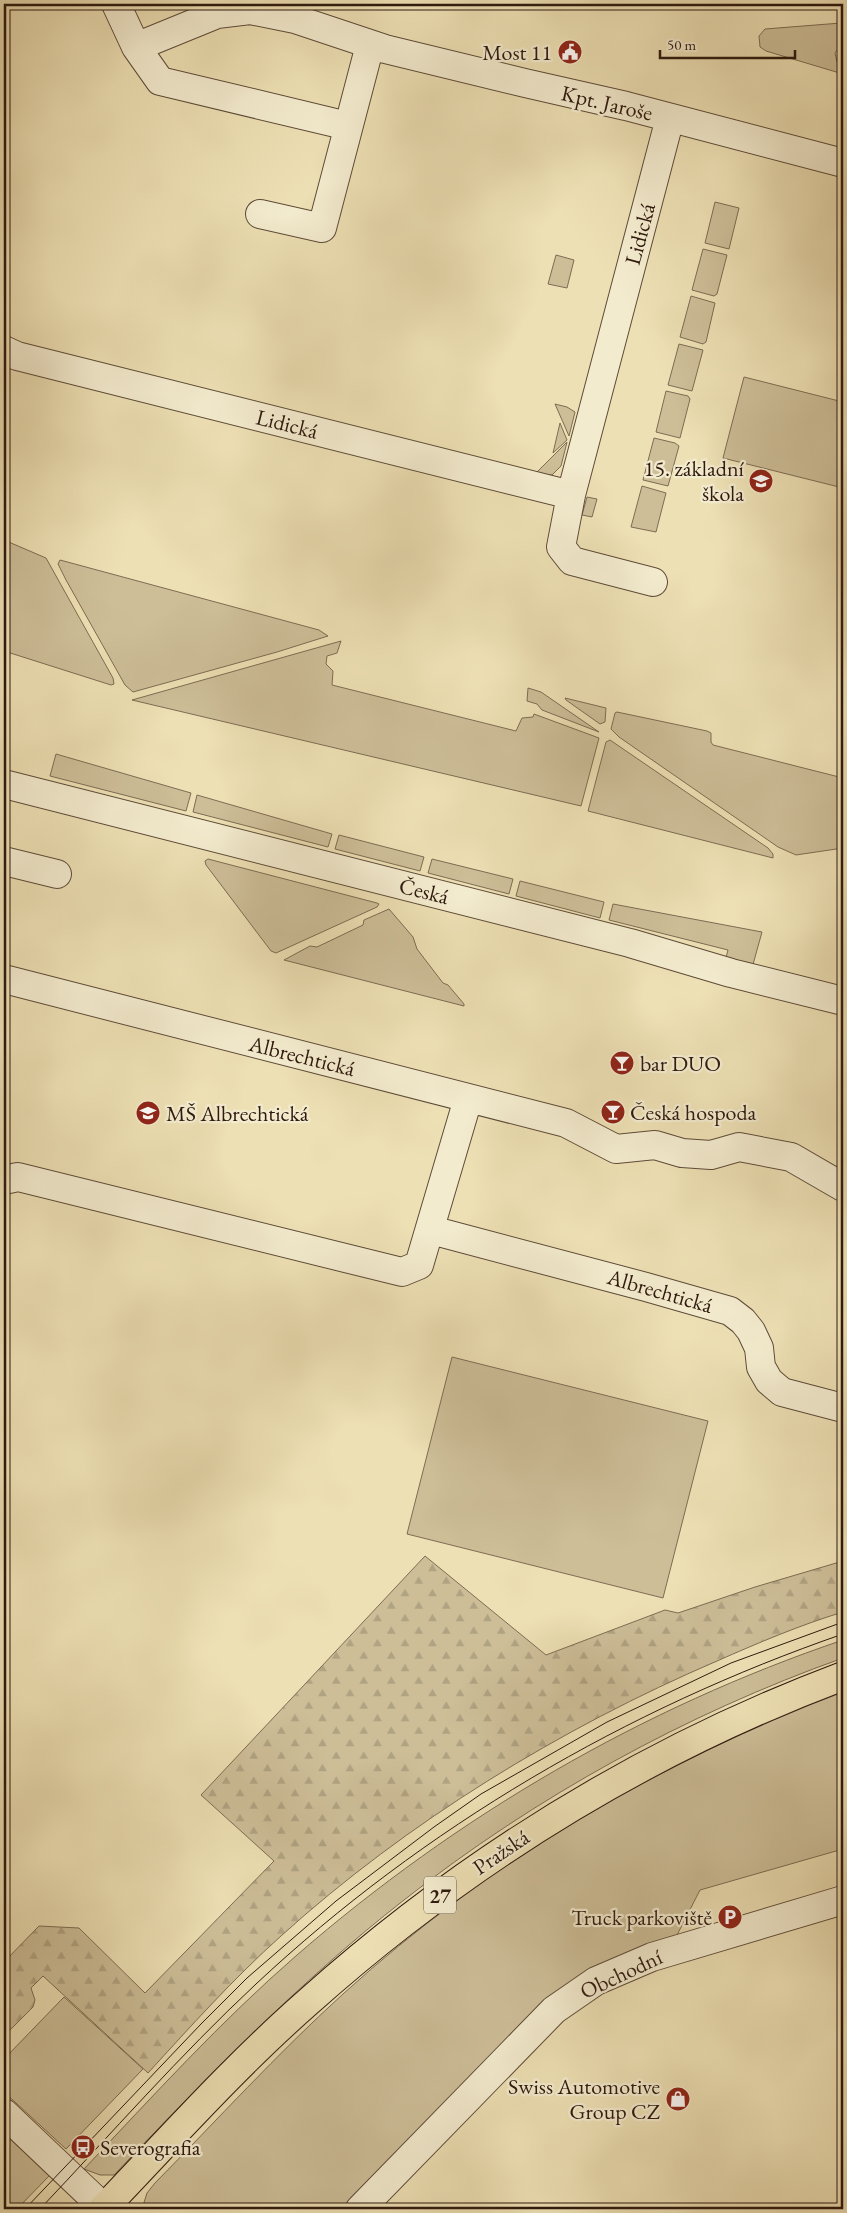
<svg xmlns="http://www.w3.org/2000/svg" width="847" height="2213" font-family="'EB Garamond',serif">
  <defs>
    <pattern id="forest-firs" width="22" height="20" patternUnits="userSpaceOnUse" patternTransform="scale(1.25)"><rect width="22" height="20" fill="#cdbe98"/><path d="M5 1l3.5 6h-7zM16 11l3.5 6h-7z" fill="#b0a382"/></pattern>
  </defs>
  <rect width="100%" height="100%" fill="#ede0b4"/>
  <filter id="stains"><feTurbulence type="fractalNoise" baseFrequency=".004" numOctaves="4"/><feColorMatrix values="0 0 0 0 .2 0 0 0 0 .09 0 0 0 0 .02 0 0 0 .5 -.17"/></filter>
  <radialGradient id="worn" r=".72"><stop offset=".6" stop-color="#630" stop-opacity="0"/><stop offset="1" stop-color="#630" stop-opacity=".3"/></radialGradient>
  <path fill="#cdbe98" stroke="#7e6c53" d="M 841,23 L 843,42 L 835,53 L 837,62 L 843,68 L 843,74 L 766,51 L 760,47 L 759,36 L 765,29 Z
    M 715,202 L 739,208 L 729,249 L 705,243 Z
    M 703,249 L 727,255 L 717,294 L 714,296 L 692,290 Z
    M 556,255 L 574,260 L 567,288 L 548,284 Z
    M 691,296 L 715,303 L 706,342 L 703,344 L 680,337 Z
    M 679,344 L 703,350 L 692,391 L 668,385 Z
    M 744,377 L 843,402 L 843,488 L 723,458 Z
    M 666,391 L 688,396 L 690,399 L 680,438 L 656,432 Z
    M 555,404 L 567,407 L 575,412 L 569,436 Z
    M 560,423 L 567,440 L 553,453 Z
    M 654,438 L 675,443 L 679,446 L 668,486 L 643,480 Z
    M 567,442 L 561,466 L 552,475 L 535,474 Z
    M 642,486 L 666,493 L 656,532 L 631,527 Z
    M 587,497 L 597,499 L 592,517 L 582,515 Z
    M 4,540 L 46,558 L 113,678 L 114,684 L 111,685 L 4,651 Z
    M 60,560 L 319,630 L 328,636 L 277,652 L 133,692 L 125,685 L 66,580 L 58,564 Z
    M 341,641 L 337,653 L 327,656 L 326,664 L 333,671 L 332,685 L 516,731 L 522,718 L 533,717 L 534,714 L 599,738 L 581,806 L 132,700 Z
    M 528,688 L 541,692 L 599,732 L 542,710 L 537,704 L 527,701 Z
    M 565,698 L 606,708 L 605,722 L 600,724 L 566,700 Z
    M 617,712 L 707,731 L 711,733 L 711,742 L 713,745 L 843,778 L 843,848 L 796,855 L 778,847 L 619,737 L 611,729 L 615,713 Z
    M 610,740 L 768,848 L 773,854 L 773,858 L 588,811 L 606,742 Z
    M 56,754 L 191,793 L 186,811 L 50,776 Z
    M 197,795 L 332,834 L 328,847 L 193,812 Z
    M 339,835 L 424,857 L 420,871 L 335,849 Z
    M 208,859 L 377,903 L 379,904 L 377,907 L 276,953 L 271,951 L 206,865 L 205,861 Z
    M 432,859 L 513,879 L 509,894 L 428,873 Z
    M 520,881 L 604,902 L 600,918 L 516,896 Z
    M 613,904 L 762,932 L 752,968 L 724,965 L 728,950 L 609,920 Z
    M 389,909 L 413,937 L 417,949 L 443,983 L 448,985 L 464,1004 L 464,1006 L 284,960 L 310,946 L 317,947 L 363,925 L 364,920 Z
    M 452,1357 L 708,1421 L 663,1598 L 407,1534 Z
    M 843,1640 L 843,1658 C 686,1714 535,1797 404,1900 C 299,1982 205,2079 114,2175 L 100,2175 L 84,2169 C 153,2096 221,2021 297,1955 C 457,1816 642,1708 843,1640 Z
    M 843,1692 L 843,1849 L 700,1890 L 676,1937 L 533,2015 L 342,2209 L 142,2209 L 147,2193 L 155,2183 C 217,2120 277,2054 343,1994 C 487,1863 661,1761 843,1692 Z
    M 64,1997 L 143,2069 L 66,2149 L 4,2092 L 4,2059 Z
    M 4,2130 L 50,2175 L 17,2209 L 4,2209 Z"/>
  <path fill="url(#forest-firs)" stroke="#7e6c53" d="M 425,1556 L 546,1655 L 665,1610 L 678,1613 L 755,1587 L 843,1561 L 843,1612 C 800,1625 758,1643 717,1661 C 561,1728 407,1822 281,1936 C 233,1979 191,2026 148,2073 L 43,1976 L 31,1988 L 35,2000 L 33,2007 L 8,2032 L 4,2028 L 4,1962 L 39,1926 L 79,1928 L 145,1993 L 274,1861 L 201,1795 Z"/>
  <g fill="none" stroke-linecap="round" stroke-linejoin="round">
    <defs>
      <path id="minor" d="M 116,4 L 136,47 L 217,14 L 250,10 L 295,19 L 385,49 L 525,83 L 626,106 L 843,163
        M 136,47 L 160,81 L 348,126
        M 260,214 L 322,228 L 370,45
        M 4,350 L 17,356 L 571,495
        M 653,582 L 572,561 L 561,547 L 571,495 L 670,118
        M 4,784 L 630,943 L 731,973 L 843,1001
        M 4,861 L 57,874
        M 4,979 L 566,1123 L 616,1149 L 655,1145 L 682,1153 L 711,1155 L 739,1147 L 791,1157 L 843,1187
        M 4,1180 L 18,1177 L 402,1272 L 419,1265 L 468,1099
        M 431,1230 L 646,1287 L 730,1311 L 743,1321 L 751,1331 L 759,1348 L 761,1367 L 769,1381 L 782,1392 L 843,1408
        M 4,2113 L 104,2208
        M 360,2209 L 554,2010 L 596,1981 L 652,1957 L 843,1900"/>
      <path id="major" d="M 103,2209 C 170,2139 235,2066 308,2002 C 467,1860 644,1751 843,1676"/>
    </defs>
    <use href="#minor" stroke="#5e4b38" stroke-width="30"/>
    <use href="#major" stroke="#2e190e" stroke-width="30"/>
    <use href="#minor" stroke="#f3ebce" stroke-width="28"/>
    <use href="#major" stroke="#ede0b4" stroke-width="28"/>
    <path stroke="#2e190e" stroke-width="1" d="M 25,2209 L 201,2024 L 247,1978 L 336,1901 L 434,1827 L 481,1794 L 607,1722 L 731,1663 L 843,1622
      M 40,2209 C 111,2134 180,2055 256,1984 C 424,1827 626,1709 843,1634"/>
  </g>
  <defs>
    <symbol id="civic-disc" viewBox="-11 -11 22 22"><circle r="9.5" fill="#8f2418" stroke="#f3ebce"/><path d="M-.6-6.5H3V-4.5H.6V-3L4-1V1h2V6H-6V1h2V-1L-.6-3ZM-1.2 2.5V6h2.4V2.5Z" fill="#fff"/></symbol>
    <symbol id="school-disc" viewBox="-11 -11 22 22"><circle r="9.5" fill="#8f2418" stroke="#f3ebce"/><path d="M0-5L7-2L0 1L-7-2ZM-4 1L0 2.5L4 1V4Q0 6-4 4Z" fill="#fff"/></symbol>
    <symbol id="bar-disc" viewBox="-11 -11 22 22"><circle r="9.5" fill="#8f2418" stroke="#f3ebce"/><path d="M-6-5H6L.8 .8V4.5H3.5V6h-7V4.5H-.8V.8Z" fill="#fff"/></symbol>
    <symbol id="parking-disc" viewBox="-11 -11 22 22"><circle r="9.5" fill="#8f2418" stroke="#f3ebce"/><path d="M-3.5-5.5H1a3.5 3.5 0 0 1 0 7H-1V5.5H-3.5ZM-1-3.4V-.6H.8a1.4 1.4 0 0 0 0-2.8Z" fill="#fff"/></symbol>
    <symbol id="shop-disc" viewBox="-11 -11 22 22"><circle r="9.5" fill="#8f2418" stroke="#f3ebce"/><path d="M-5-2.5h2.3a2.7 3.5 0 0 1 5.4 0H5L5.5 6h-11ZM-1.5-2.5h3a1.5 2.3 0 0 0-3 0Z" fill="#fff"/></symbol>
    <symbol id="bus-disc" viewBox="-11 -11 22 22"><circle r="9.5" fill="#8f2418" stroke="#f3ebce"/><path d="M-5-6H5V4H4V6H2V4H-2V6H-4V4H-5ZM-3.5-4V0h7V-4ZM-3.5 1.2v1.5H-2V1.2ZM2 1.2v1.5H3.5V1.2Z" fill="#fff"/></symbol>
  </defs>
  <g fill-rule="evenodd">
    <use href="#civic-disc" x="556" y="38" width="28" height="28"/>
    <use href="#school-disc" x="747" y="467" width="28" height="28"/>
    <use href="#bar-disc" x="608" y="1049" width="28" height="28"/>
    <use href="#bar-disc" x="599" y="1098" width="28" height="28"/>
    <use href="#school-disc" x="134" y="1099" width="28" height="28"/>
    <use href="#parking-disc" x="716" y="1903" width="28" height="28"/>
    <use href="#shop-disc" x="664" y="2085" width="28" height="28"/>
    <use href="#bus-disc" x="69" y="2133" width="28" height="28"/>
  </g>
  <g text-anchor="middle" dominant-baseline="central" stroke-width="4.5" stroke-linejoin="round" paint-order="stroke">
    <rect fill="#f3ebce" stroke="#695848" stroke-width="1" x="424" y="1876.5" width="32" height="37" rx="4"/>
    <g font-size="21" font-weight="bold" fill="#2e190e">
      <text x="440" y="1895">27</text>
    </g>
    <g font-size="22" fill="#2e190e" stroke="#f3ebce" text-anchor="end">
      <text x="552" y="52">Most 11</text>
      <text x="744" y="468">15. základní<tspan x="744" dy="25">škola</tspan></text>
      <text x="640" y="1063" text-anchor="start">bar DUO</text>
      <text x="630" y="1112" text-anchor="start">Česká hospoda</text>
      <text x="166" y="1113" text-anchor="start">MŠ Albrechtická</text>
      <text x="712" y="1917">Truck parkoviště</text>
      <text x="660" y="2086">Swiss Automotive<tspan x="660" dy="25">Group CZ</tspan></text>
      <text x="100" y="2147" text-anchor="start">Severografia</text>
    </g>
    <g font-size="22" fill="#2e190e" stroke="#f3ebce">
      <text transform="translate(607 103) rotate(13)">Kpt. Jaroše</text>
      <text transform="translate(640 234) rotate(-75)">Lidická</text>
      <text transform="translate(287 424) rotate(14)">Lidická</text>
      <text transform="translate(424 891) rotate(14)">Česká</text>
      <text transform="translate(302 1056) rotate(14)">Albrechtická</text>
      <text transform="translate(660 1291) rotate(16)">Albrechtická</text>
      <text transform="translate(501 1852) rotate(-34)">Pražská</text>
      <text transform="translate(621 1974) rotate(-25)">Obchodní</text>
    </g>
  </g>
  <rect width="847" height="2213" fill="none" stroke="#ede0b4" stroke-width="20"/>
  <rect x="5" y="5" width="837" height="2203" fill="none" stroke="#2e190e" stroke-width="2.5"/>
  <rect x="10" y="10" width="827" height="2193" fill="none" stroke="#2e190e"/>
  <path d="M660 50v8h135v-8" fill="none" stroke="#2e190e" stroke-width="2.5"/>
  <text x="667" y="50" font-size="15" fill="#2e190e" stroke="#f3ebce" stroke-width="4" paint-order="stroke">50 m</text>
  <rect width="100%" height="100%" filter="url(#stains)"/>
  <rect width="100%" height="100%" fill="url(#worn)"/>
</svg>
